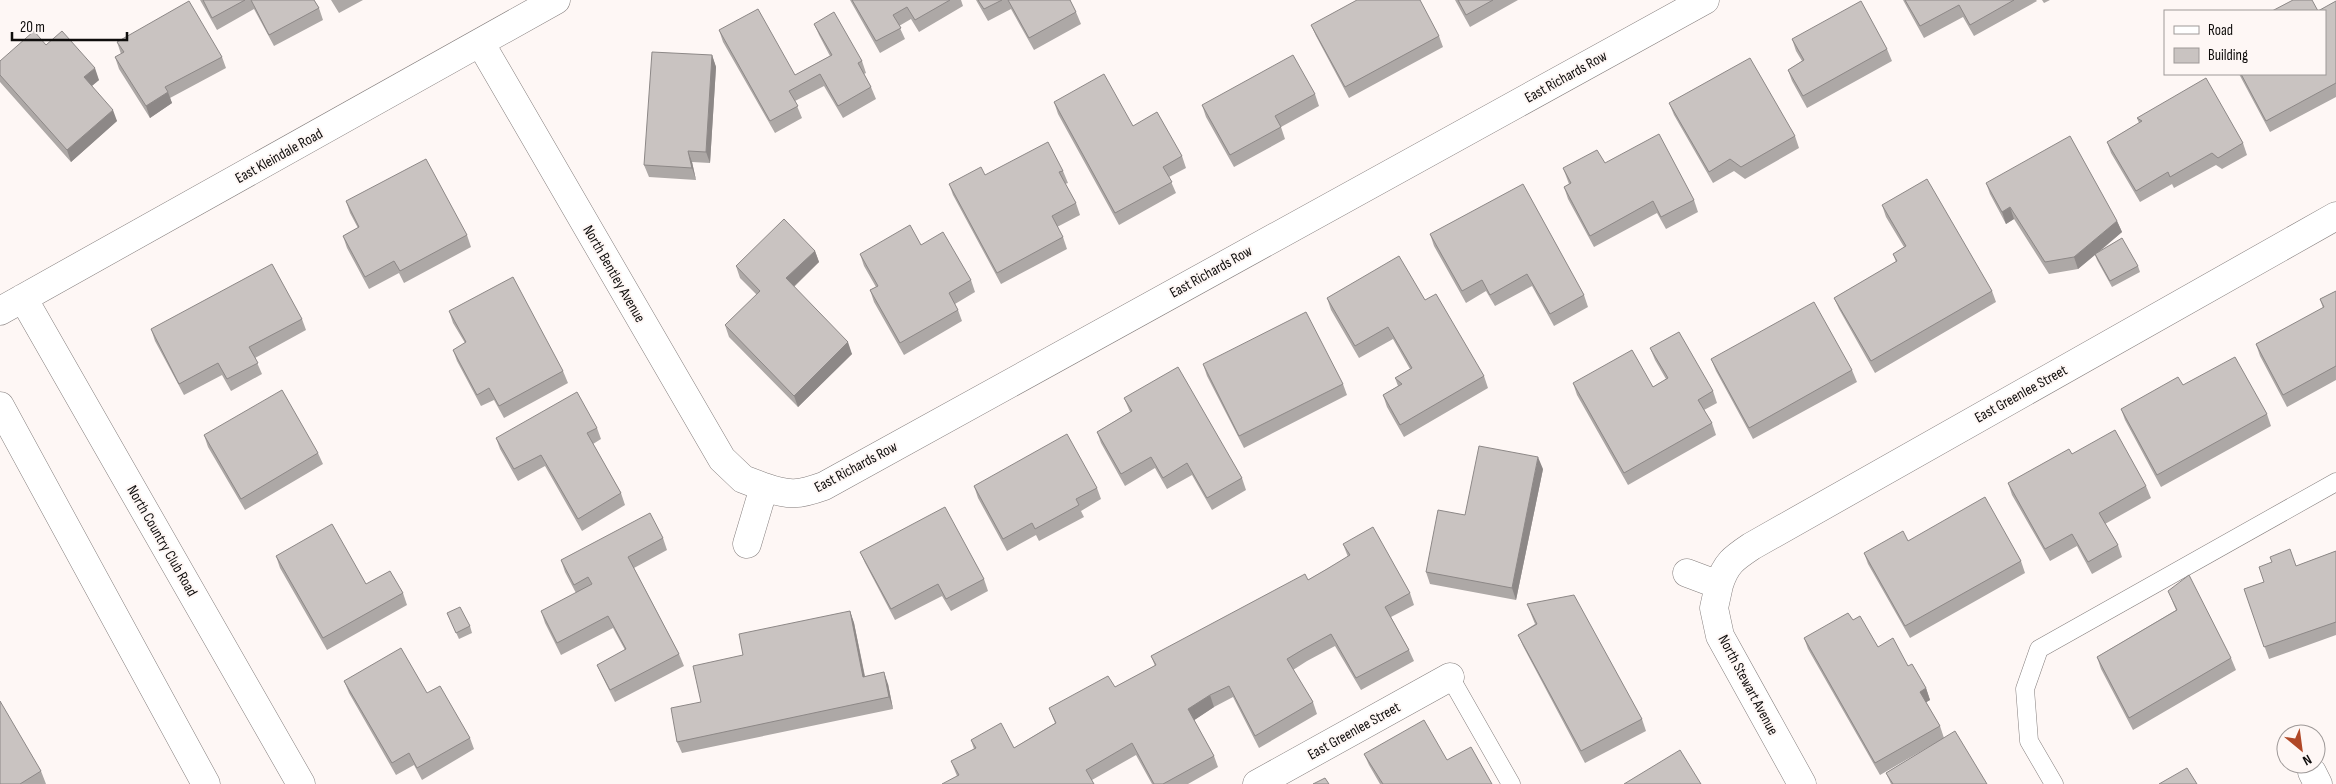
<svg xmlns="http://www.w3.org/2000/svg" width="2336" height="784" font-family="'Sofia Sans Condensed',sans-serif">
  <rect width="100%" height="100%" fill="#fef7f5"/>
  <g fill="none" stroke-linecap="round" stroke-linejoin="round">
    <defs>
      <path id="service" d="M 1450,677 L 1511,784
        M 2054,784 L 2029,741 L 2025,689 L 2039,649 L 2336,482"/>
      <path id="minor" d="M 481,44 L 722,459 L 743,479 L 764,487
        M 23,298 L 301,784
        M 0,311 L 556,0
        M 747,544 L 764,487 C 789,496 799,495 824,486 L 1705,0
        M 1687,573 L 1719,585 L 1714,608 L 1720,636 L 1802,784
        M 1719,585 C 1726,563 1734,558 1752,546 L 2336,216
        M 2312,772 L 2318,784
        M 1257,784 L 1450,677"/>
      <path id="secondary" d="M 0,406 L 206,784"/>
    </defs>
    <use href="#service" stroke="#847e7d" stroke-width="19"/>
    <use href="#minor" stroke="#847e7d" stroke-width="29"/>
    <use href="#secondary" stroke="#847e7d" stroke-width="29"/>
    <use href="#service" stroke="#fff" stroke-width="18"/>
    <use href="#minor" stroke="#fff" stroke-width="28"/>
    <use href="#secondary" stroke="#fff" stroke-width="28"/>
  </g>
  <path fill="#ada8a6" d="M 200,0 L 314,0 L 319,8 L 323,20 L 274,46 L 254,9 L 217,30 Z
    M 331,0 L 363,0 L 339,13 Z
    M 850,0 L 961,0 L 963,6 L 919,32 L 911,19 L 899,26 L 905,39 L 880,53 Z
    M 976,0 L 1070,0 L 1076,12 L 1081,24 L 1034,50 L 1011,9 L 988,21 Z
    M 1455,0 L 1518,0 L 1470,27 Z
    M 1903,0 L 2036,0 L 2037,1 L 1974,36 L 1963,17 L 1924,38 Z
    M 2042,0 L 2050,0 L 2044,3 Z
    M 2336,1 L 2336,97 L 2270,132 L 2239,74 L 2325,74 Z
    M 814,24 L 862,61 L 866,73 L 864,74 L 871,87 L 876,99 L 843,118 L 824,86 L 795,101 L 802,118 L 775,133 L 723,42 L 719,30 L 795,75 L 830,56 L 819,35 Z
    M 1311,25 L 1439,36 L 1443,47 L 1349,98 L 1316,36 Z
    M 1792,39 L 1887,49 L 1892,61 L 1807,108 L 1792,81 L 1788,70 L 1802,61 L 1796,51 Z
    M 117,42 L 222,57 L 226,68 L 170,98 L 172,103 L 150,118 L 119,69 L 115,57 L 121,54 Z
    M 46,45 L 99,80 L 92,86 L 117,121 L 71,162 L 0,82 L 0,61 Z
    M 712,55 L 716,67 L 710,163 L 692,162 L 696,180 L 649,177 L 644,165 Z
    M 1315,94 L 1319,106 L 1281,127 L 1285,139 L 1234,167 L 1206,117 L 1202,105 Z
    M 1054,102 L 1133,126 L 1182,156 L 1186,168 L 1169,177 L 1176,193 L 1119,225 L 1058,114 Z
    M 1669,103 L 1795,136 L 1799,148 L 1745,179 L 1734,171 L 1713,183 L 1674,115 Z
    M 2137,118 L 2243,143 L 2247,155 L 2222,169 L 2216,165 L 2174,188 L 2172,184 L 2140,202 L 2111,153 L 2107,142 L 2139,123 Z
    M 1605,163 L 1694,200 L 1698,212 L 1666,229 L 1657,213 L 1594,247 L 1568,199 L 1564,187 L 1569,184 L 1563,168 Z
    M 1063,171 L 1068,183 L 1065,184 L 1076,203 L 1080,215 L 1057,227 L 1063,237 L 1067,249 L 1001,284 L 953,195 L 949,184 L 985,175 Z
    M 1986,183 L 2117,221 L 2122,232 L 2099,252 L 2138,266 L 2140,272 L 2112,287 L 2097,260 L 2095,255 L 2078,269 L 2049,274 L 2014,219 L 2006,224 L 1990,194 Z
    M 346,201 L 467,235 L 471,247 L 404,283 L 399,273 L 369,289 L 347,248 L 343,236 L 358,228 L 350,213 Z
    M 1882,205 L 1992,291 L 1996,302 L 1875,373 L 1839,309 L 1834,298 L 1896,262 L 1893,254 L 1904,247 L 1886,217 Z
    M 1430,234 L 1584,295 L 1588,307 L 1554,326 L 1532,286 L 1495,306 L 1486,291 L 1466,303 L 1434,246 Z
    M 921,245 L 971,280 L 975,292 L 955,304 L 958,310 L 962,321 L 904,355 L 874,302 L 870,290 L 876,287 L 864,266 L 860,254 Z
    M 815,251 L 819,262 L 794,287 L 852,354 L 798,407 L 729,337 L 725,325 L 757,295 L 740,278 L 736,266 Z
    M 2336,291 L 2336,380 L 2287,407 L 2260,356 L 2256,344 L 2323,308 L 2320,299 Z
    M 1327,298 L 1425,300 L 1484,376 L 1488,388 L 1404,437 L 1387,407 L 1383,395 L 1398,386 L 1395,378 L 1410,369 L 1393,339 L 1359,358 L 1331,310 Z
    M 449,311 L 563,371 L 568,383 L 504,418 L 494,400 L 481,406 L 457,361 L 453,350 L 465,343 L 453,323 Z
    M 302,319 L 306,330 L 255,358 L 262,374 L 231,391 L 222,375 L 184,395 L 155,341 L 151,329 Z
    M 1650,348 L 1713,391 L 1717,403 L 1704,410 L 1712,423 L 1716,435 L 1628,485 L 1577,395 L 1573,383 L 1653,387 L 1666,379 L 1655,360 Z
    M 1711,359 L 1852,370 L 1857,382 L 1753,439 L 1716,371 Z
    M 1203,364 L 1343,384 L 1347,395 L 1244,448 L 1207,376 Z
    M 2183,385 L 2267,414 L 2271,426 L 2161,487 L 2125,420 L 2121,409 Z
    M 1124,398 L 1242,478 L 1246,490 L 1212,510 L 1192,475 L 1167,489 L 1155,468 L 1125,486 L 1101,443 L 1097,432 L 1130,412 Z
    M 597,428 L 601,439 L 593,444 L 621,493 L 625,505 L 582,531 L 545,466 L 518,481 L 500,449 L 496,438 Z
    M 204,435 L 318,453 L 323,464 L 245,510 L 208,447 Z
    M 2072,454 L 2146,486 L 2151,498 L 2105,524 L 2118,545 L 2122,557 L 2092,574 L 2077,546 L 2050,561 L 2012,495 L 2008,483 Z
    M 1543,469 L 1516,600 L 1430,584 L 1426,572 L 1465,515 Z
    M 974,486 L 1097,488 L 1101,499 L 1081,511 L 1084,517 L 1039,541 L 1036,535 L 1007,551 L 978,498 Z
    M 663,538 L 667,550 L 634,568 L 679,654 L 684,666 L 615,702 L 602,676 L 597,665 L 625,650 L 613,628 L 561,655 L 545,623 L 541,611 L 576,593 L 565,572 L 561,560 Z
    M 1908,541 L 2021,561 L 2025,573 L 1910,638 L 1868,564 L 1864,553 Z
    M 1343,544 L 1410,593 L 1414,605 L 1391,617 L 1409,650 L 1414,661 L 1361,690 L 1335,646 L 1307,661 L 1293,670 L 1313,702 L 1317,714 L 1259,748 L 1233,697 L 1214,707 L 1194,720 L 1214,756 L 1218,767 L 1188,784 L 1152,784 L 1136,755 L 1092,780 L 957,776 L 951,761 L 974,749 L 971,740 L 1014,748 L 1055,723 L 1049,708 L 1115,687 L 1155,666 L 1151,656 L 1308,580 L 1327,569 L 1348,557 Z
    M 2336,551 L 2336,635 L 2269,659 L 2244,589 L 2264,582 L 2296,566 Z
    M 860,552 L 984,579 L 988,591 L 951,611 L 942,596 L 895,620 L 865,563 Z
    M 276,556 L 366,584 L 403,593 L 407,605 L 327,650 L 280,568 Z
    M 2168,591 L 2231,658 L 2236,670 L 2133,730 L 2101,669 L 2097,657 L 2176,610 Z
    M 1527,604 L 1642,719 L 1646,731 L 1585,763 L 1523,646 L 1518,635 L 1535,624 Z
    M 850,611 L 854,623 L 865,676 L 888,684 L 893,709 L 682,753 L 677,742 L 701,702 L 743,655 Z
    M 447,613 L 470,626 L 472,633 L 459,639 Z
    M 1853,620 L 1878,647 L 1908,666 L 1926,688 L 1930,700 L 1926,702 L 1940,726 L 1944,738 L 1987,784 L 1891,784 L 1886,773 L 1937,742 L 1880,775 L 1808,649 L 1804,638 Z
    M 344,681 L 427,693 L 470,738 L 474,749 L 422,780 L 414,765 L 396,775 L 349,693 Z
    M 1364,754 L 1447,760 L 1492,784 L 1380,784 L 1369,765 Z
    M 41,771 L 46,784 L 0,784 Z"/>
  <path fill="#8d8887" d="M 712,55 L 716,67 L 710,163 L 706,152 Z
    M 95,68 L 99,80 L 88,89 L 84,77 Z
    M 168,92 L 172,103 L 150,118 L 146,106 Z
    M 113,110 L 117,121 L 71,162 L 67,150 Z
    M 688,151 L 692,162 L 696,180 L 692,168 Z
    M 2010,207 L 2014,219 L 2006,224 L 2002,212 Z
    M 2117,221 L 2122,232 L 2078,269 L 2074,257 Z
    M 815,251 L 819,262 L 790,290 L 786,278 Z
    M 848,342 L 852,354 L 798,407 L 794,396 Z
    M 1538,457 L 1543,469 L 1516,600 L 1512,588 Z
    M 850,611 L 854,623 L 867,688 L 863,677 Z
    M 884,672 L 888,684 L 893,709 L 889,697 Z
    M 1926,688 L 1930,700 L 1925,703 L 1920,692 Z
    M 1210,695 L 1214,707 L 1193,721 L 1188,709 Z"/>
  <path fill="#c9c3c1" stroke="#8d8887" d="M 203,0 L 245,0 L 212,18 Z
    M 251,0 L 314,0 L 319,8 L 269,35 Z
    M 852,0 L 950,0 L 915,20 L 907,7 L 893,15 L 901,28 L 876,41 Z
    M 978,0 L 1002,0 L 984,9 Z
    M 1008,0 L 1070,0 L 1076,12 L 1029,38 Z
    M 1357,0 L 1420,0 L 1439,36 L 1345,87 L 1311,25 Z
    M 1458,0 L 1493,0 L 1466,15 Z
    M 1905,0 L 2014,0 L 1970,25 L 1959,5 L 1920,26 Z
    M 2293,0 L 2312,0 L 2318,11 L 2272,11 Z
    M 189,1 L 222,57 L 165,87 L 168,92 L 146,106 L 115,57 L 124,52 L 117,42 Z
    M 1861,1 L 1887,49 L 1803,96 L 1788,70 L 1804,60 L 1792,39 Z
    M 2336,1 L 2336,83 L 2266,121 L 2241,74 L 2325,74 L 2325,11 L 2318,11 Z
    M 758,9 L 795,75 L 832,55 L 814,24 L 834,12 L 862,61 L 858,63 L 871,87 L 838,106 L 820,74 L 789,91 L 798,106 L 770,121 L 719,30 Z
    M 34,31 L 46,45 L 62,31 L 95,68 L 84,77 L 113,110 L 67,150 L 0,75 L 0,61 Z
    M 652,52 L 712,55 L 706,152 L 688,151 L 692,168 L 644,165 Z
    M 1293,55 L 1315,94 L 1275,116 L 1281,127 L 1230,155 L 1202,105 Z
    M 1750,58 L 1795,136 L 1741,167 L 1730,159 L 1709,172 L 1669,103 Z
    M 1104,74 L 1133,126 L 1157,112 L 1182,156 L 1163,167 L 1172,182 L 1115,213 L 1054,102 Z
    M 2206,78 L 2243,143 L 2218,158 L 2212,153 L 2170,177 L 2168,172 L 2136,191 L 2107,142 L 2142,121 L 2137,118 Z
    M 1659,134 L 1694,200 L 1661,217 L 1653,201 L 1590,236 L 1564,187 L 1571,183 L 1563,168 L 1597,150 L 1605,163 Z
    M 2070,136 L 2117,221 L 2074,257 L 2045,262 L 2010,207 L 2002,212 L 1986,183 Z
    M 1048,142 L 1063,171 L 1059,172 L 1076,203 L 1052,216 L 1063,237 L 997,273 L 949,184 L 981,167 L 985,175 Z
    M 426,159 L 467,235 L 400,271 L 394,261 L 365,277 L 343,236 L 359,227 L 346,201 Z
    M 1927,179 L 1992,291 L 1871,361 L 1834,298 L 1897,261 L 1893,254 L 1906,246 L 1882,205 Z
    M 1523,184 L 1584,295 L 1550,314 L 1527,274 L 1490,295 L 1482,280 L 1462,291 L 1430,234 Z
    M 784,219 L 815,251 L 786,278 L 848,342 L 794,396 L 725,325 L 760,291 L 736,266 Z
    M 910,225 L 921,245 L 943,232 L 971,280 L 949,293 L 958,310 L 900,343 L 870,290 L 878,286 L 860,254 Z
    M 2122,238 L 2138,266 L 2110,281 L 2095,254 Z
    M 1399,256 L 1425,300 L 1436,294 L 1484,376 L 1400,425 L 1383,395 L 1402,384 L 1395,378 L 1412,368 L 1388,327 L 1355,346 L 1327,298 Z
    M 272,264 L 302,319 L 249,347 L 258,363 L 227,379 L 218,363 L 179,384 L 151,329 Z
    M 513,277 L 563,371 L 499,406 L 489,388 L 477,395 L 453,350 L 466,342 L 449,311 Z
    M 2336,291 L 2336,366 L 2283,395 L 2256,344 L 2324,307 L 2320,299 Z
    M 1814,302 L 1852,370 L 1749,428 L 1711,359 Z
    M 1306,312 L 1343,384 L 1239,436 L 1203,364 Z
    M 1679,332 L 1713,391 L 1698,400 L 1712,423 L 1624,473 L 1573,383 L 1632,350 L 1653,387 L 1668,378 L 1650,348 Z
    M 2235,357 L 2267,414 L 2157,475 L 2121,409 L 2178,377 L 2183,385 Z
    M 1178,367 L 1242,478 L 1207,498 L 1187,463 L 1163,478 L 1151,457 L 1121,474 L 1097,432 L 1132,411 L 1124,398 Z
    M 282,390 L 318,453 L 241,499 L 204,435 Z
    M 577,392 L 597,428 L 587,433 L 621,493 L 578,519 L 541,455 L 514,469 L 496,438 Z
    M 2115,430 L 2146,486 L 2099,513 L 2118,545 L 2088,562 L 2072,534 L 2045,549 L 2008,483 L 2069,449 L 2072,454 Z
    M 1067,434 L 1097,488 L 1076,499 L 1079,505 L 1035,529 L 1032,523 L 1003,539 L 974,486 Z
    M 1479,446 L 1538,457 L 1512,588 L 1426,572 L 1438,510 L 1465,515 Z
    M 1985,497 L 2021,561 L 1905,626 L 1864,553 L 1903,531 L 1908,541 Z
    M 945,507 L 984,579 L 946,599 L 938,584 L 891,609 L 860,552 Z
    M 650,513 L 663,538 L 628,557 L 679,654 L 610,690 L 597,665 L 626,649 L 608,616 L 557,643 L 541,611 L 592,584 L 588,577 L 574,585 L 561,560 Z
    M 332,524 L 366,584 L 390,571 L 403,593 L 323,638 L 276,556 Z
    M 1373,527 L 1410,593 L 1385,607 L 1409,650 L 1356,678 L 1331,634 L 1302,650 L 1287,659 L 1313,702 L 1255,736 L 1229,686 L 1210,695 L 1188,709 L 1214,756 L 1163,784 L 1154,784 L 1132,743 L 1086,770 L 1094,784 L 942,784 L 959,775 L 951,761 L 976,748 L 971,740 L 1001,723 L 1014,748 L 1056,723 L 1049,708 L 1108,676 L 1115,687 L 1156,665 L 1151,656 L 1305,574 L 1308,580 L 1327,569 L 1350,555 L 1343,544 Z
    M 2290,549 L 2296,566 L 2336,551 L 2336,622 L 2264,647 L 2244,589 L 2264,582 L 2259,567 L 2272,562 L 2270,557 Z
    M 2189,575 L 2231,658 L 2129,718 L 2097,657 L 2177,610 L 2168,591 Z
    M 1574,595 L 1642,719 L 1581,751 L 1518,635 L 1537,624 L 1527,604 Z
    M 460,607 L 470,626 L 456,633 L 447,613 Z
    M 850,611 L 863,677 L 884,672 L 889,697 L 677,742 L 671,708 L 701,702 L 693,666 L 743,655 L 739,634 Z
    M 1848,613 L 1853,620 L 1860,616 L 1878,647 L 1893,638 L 1908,666 L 1912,664 L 1926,688 L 1920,692 L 1940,726 L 1875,763 L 1804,638 Z
    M 401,648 L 427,693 L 440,686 L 470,738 L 417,768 L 409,753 L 392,763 L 344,681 Z
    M 0,701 L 41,771 L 20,784 L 0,784 Z
    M 1424,720 L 1447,760 L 1471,747 L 1492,784 L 1383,784 L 1364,754 Z
    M 1955,731 L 1987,784 L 1893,784 L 1886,773 Z
    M 1680,750 L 1701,784 L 1624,784 Z
    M 2187,768 L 2197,784 L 2159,784 Z
    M 1325,778 L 1329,784 L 1313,784 Z"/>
  <g text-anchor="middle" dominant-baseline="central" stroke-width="4" stroke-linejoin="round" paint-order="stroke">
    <g font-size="15" fill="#0f0d0c" stroke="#fef7f5">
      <text transform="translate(1566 77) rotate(-29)">East Richards Row</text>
      <text transform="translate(279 156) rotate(-29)">East Kleindale Road</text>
      <text transform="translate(1211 272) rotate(-29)">East Richards Row</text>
      <text transform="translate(614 274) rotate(60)">North Bentley Avenue</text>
      <text transform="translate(2021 394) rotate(-29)">East Greenlee Street</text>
      <text transform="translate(856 467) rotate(-28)">East Richards Row</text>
      <text transform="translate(162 541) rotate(60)">North Country Club Road</text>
      <text transform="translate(1748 685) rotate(62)">North Stewart Avenue</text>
      <text transform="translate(1354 731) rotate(-29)">East Greenlee Street</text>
    </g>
  </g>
  <rect x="2164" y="10" width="162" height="65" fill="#fef7f5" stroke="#9e9998"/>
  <rect x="2174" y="26" width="25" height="8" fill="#ffffff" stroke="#9e9998"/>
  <text x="2208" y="35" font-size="15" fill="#0f0d0c">Road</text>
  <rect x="2174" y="48" width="25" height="15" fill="#c9c3c1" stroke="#9e9998"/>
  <text x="2208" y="60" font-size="15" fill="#0f0d0c">Building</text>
  <g transform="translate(2301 749) rotate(151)"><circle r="24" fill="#fef7f5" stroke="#9e9998"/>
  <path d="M0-4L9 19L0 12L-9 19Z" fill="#b04827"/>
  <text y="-8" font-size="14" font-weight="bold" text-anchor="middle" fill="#0f0d0c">N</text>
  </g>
  <path d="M12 32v8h115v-8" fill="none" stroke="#0f0d0c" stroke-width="2.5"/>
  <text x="20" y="32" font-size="15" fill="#0f0d0c" stroke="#fef7f5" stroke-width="4" paint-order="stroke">20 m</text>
</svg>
